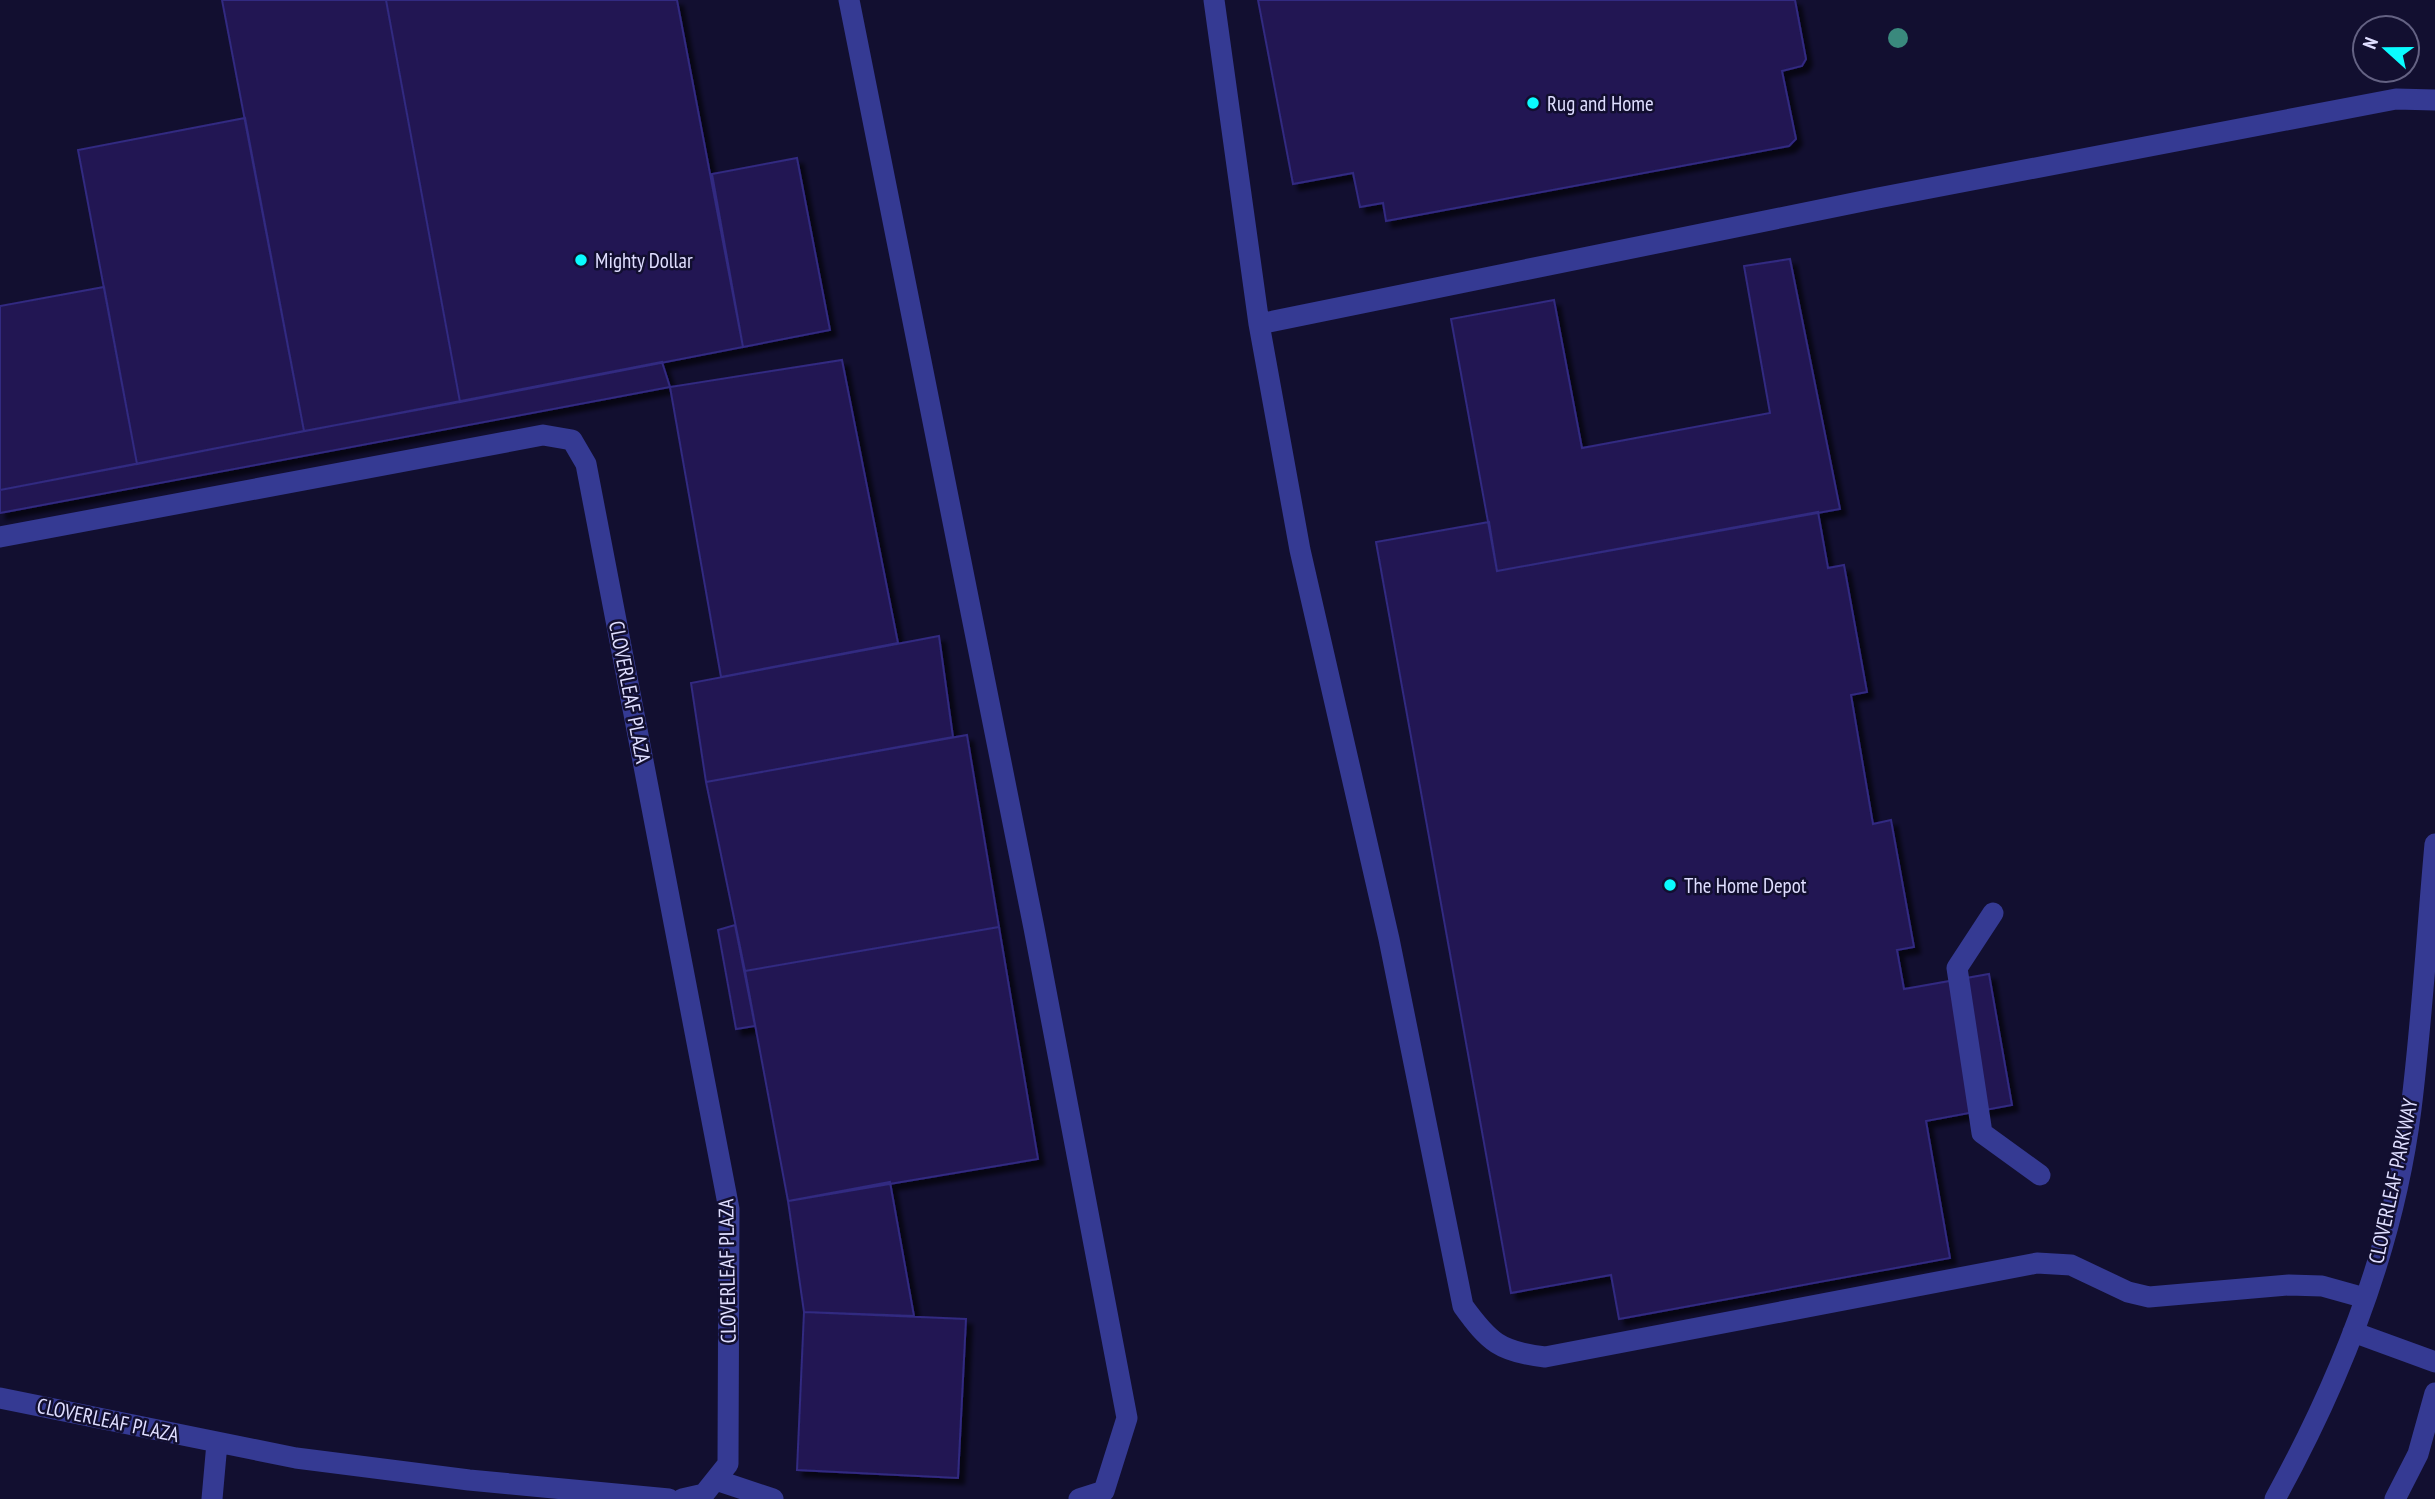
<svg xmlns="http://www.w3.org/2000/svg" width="2435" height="1499" font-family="'PT Sans Narrow',sans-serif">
  <defs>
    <filter id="shadow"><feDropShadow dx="6" dy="6" stdDeviation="2" flood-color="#0009"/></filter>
  </defs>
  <rect width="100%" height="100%" fill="#120f30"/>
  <path fill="#201953" stroke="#322981" stroke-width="2" filter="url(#shadow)" d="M 222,0 L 386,0 L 460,402 L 304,431 Z
    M 386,0 L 677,0 L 743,347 L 460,402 Z
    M 1258,0 L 1795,0 L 1806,59 L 1802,66 L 1782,71 L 1796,139 L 1789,146 L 1386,221 L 1383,203 L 1360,207 L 1353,173 L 1293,184 Z
    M 245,118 L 304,431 L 137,464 L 78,150 Z
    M 797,158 L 830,330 L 743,347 L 712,174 Z
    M 1790,259 L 1840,509 L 1497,571 L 1451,319 L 1554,300 L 1582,448 L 1770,413 L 1744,266 Z
    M 104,287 L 137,464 L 0,490 L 0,306 Z
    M 842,360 L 898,643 L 721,677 L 670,387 Z
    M 662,362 L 670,387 L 0,513 L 0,490 Z
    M 1818,512 L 1828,568 L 1844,565 L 1867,692 L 1851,695 L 1873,824 L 1891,820 L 1914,947 L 1897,950 L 1904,989 L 1989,974 L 2012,1105 L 1926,1121 L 1950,1258 L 1619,1319 L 1611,1275 L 1511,1293 L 1376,542 L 1489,522 L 1497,571 Z
    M 939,636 L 953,737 L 706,782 L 691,683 Z
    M 967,735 L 999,927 L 745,971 L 706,782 Z
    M 735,925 L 755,1026 L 736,1029 L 718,930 Z
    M 999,927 L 1038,1159 L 788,1201 L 745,971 Z
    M 890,1182 L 914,1316 L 804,1312 L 788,1201 Z
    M 804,1312 L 966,1319 L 958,1478 L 797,1470 Z"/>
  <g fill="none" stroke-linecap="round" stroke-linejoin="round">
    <path stroke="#353a93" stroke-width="21" d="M 849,0 L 1034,928 L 1127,1418 L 1104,1491 L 1079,1499
      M 1214,0 L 1259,324 L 1300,550 L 1389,939 L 1463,1306 C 1489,1342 1500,1352 1545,1357 L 2037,1263 L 2071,1265 L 2128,1292 L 2149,1297 L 2289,1285 L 2322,1286 L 2365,1298
      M 1259,324 L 1878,198 L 2396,99 L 2435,100
      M 0,537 L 543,435 L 572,440 L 586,464 L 729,1209 L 728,1464 L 704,1494 L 682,1499
      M 1993,913 L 1957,968 L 1982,1133 L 2040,1175
      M 2353,1332 L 2435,1362
      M 0,1398 L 296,1458 L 469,1480 L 669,1499
      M 716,1480 L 773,1499
      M 212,1499 L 217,1443
      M 2275,1499 C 2341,1379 2394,1246 2411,1109 C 2422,1021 2427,932 2435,844
      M 2395,1499 L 2418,1454 L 2435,1393"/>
  </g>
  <circle fill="#3a897d" cx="1898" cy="38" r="10"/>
  <g fill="#0afcff" stroke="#120f30" stroke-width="2.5">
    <circle cx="1533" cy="103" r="7"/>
    <circle cx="581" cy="260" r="7"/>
    <circle cx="1670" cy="885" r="7"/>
  </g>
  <g text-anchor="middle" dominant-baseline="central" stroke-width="5" stroke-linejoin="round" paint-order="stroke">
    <g font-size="21" fill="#dfdeff" stroke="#120f30" text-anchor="start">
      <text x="1547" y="103">Rug and Home</text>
      <text x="595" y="260">Mighty Dollar</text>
      <text x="1684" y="885">The Home Depot</text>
    </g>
    <g font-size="21" fill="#dfdeff" stroke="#120f30">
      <text transform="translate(630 692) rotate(79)">CLOVERLEAF PLAZA</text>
      <text transform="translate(2393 1181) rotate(-78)">CLOVERLEAF PARKWAY</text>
      <text transform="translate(727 1271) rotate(-91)">CLOVERLEAF PLAZA</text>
      <text transform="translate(108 1420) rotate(12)">CLOVERLEAF PLAZA</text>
    </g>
  </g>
  <g transform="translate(2386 49) rotate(291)"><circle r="33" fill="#120f30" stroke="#646283" stroke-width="2"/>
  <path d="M0-5L12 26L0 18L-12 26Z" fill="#0afcff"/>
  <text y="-10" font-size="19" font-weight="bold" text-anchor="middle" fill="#dfdeff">N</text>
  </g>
</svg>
